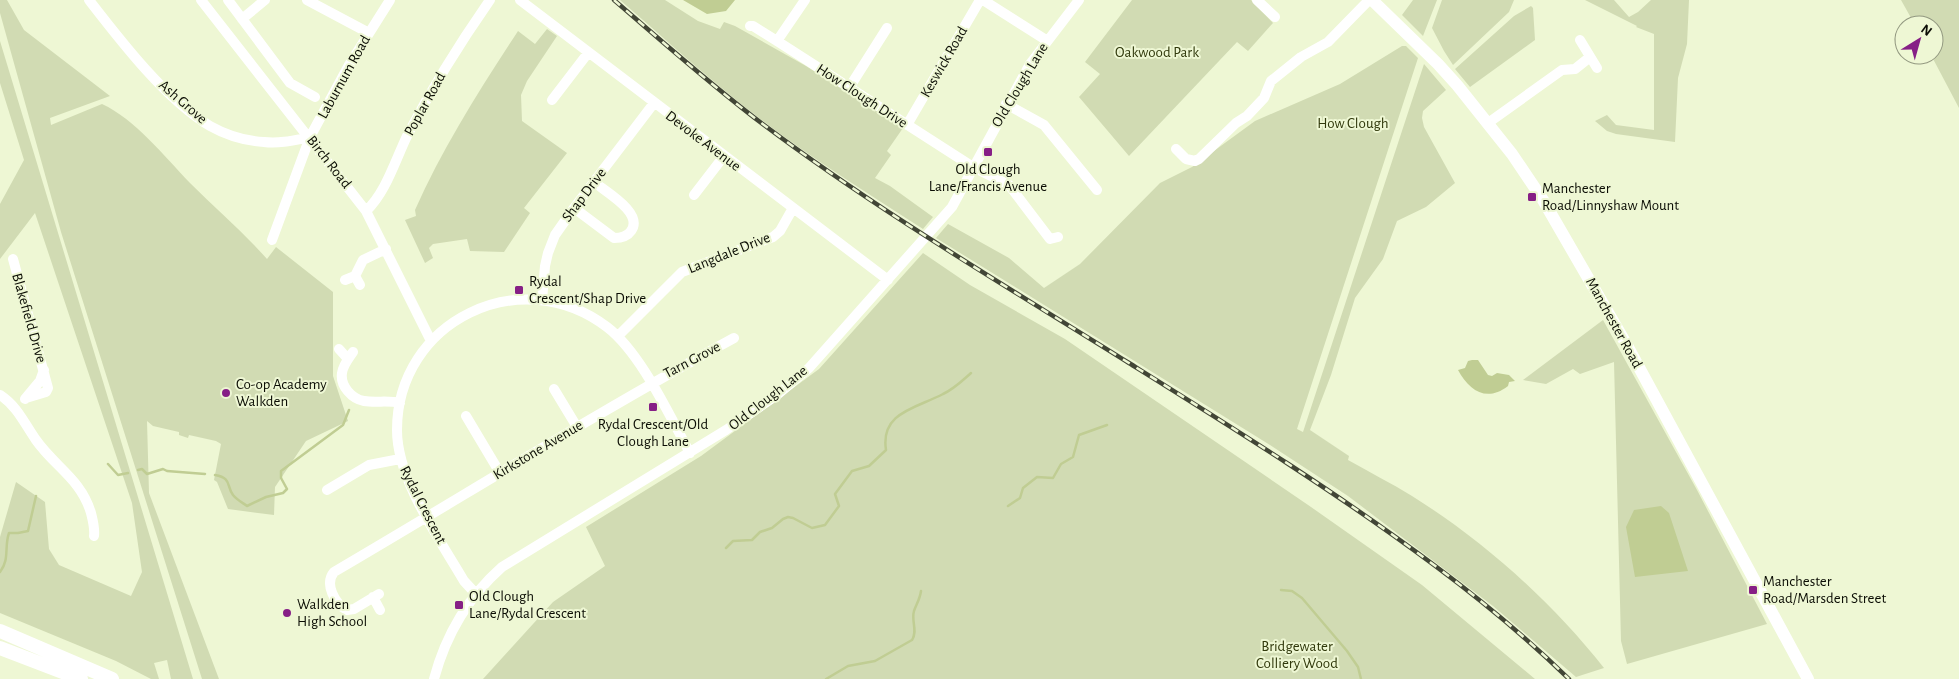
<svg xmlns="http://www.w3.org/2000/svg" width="1959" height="679" font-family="'Alegreya Sans',sans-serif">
  <rect width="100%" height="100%" fill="#eef7d4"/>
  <path fill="#d1dbb3" d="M 0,0 L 7,0 L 24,30 L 110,96 L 50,118 L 51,125 L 102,104 C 135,119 165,157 190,183 C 216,209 243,232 267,259 L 276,247 L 333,292 L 333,376 L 348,421 L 306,441 L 275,487 L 274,515 L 228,509 L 217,482 L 214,480 L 221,444 L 216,441 L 189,435 L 188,438 L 179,435 L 179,432 L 153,426 L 147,421 L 149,493 L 219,679 L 202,679 L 61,232 L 0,13 Z
    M 620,0 L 665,0 L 698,21 L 720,29 L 724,22 L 735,26 L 806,66 L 903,128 L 887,151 L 891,155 L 875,178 L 890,186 L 933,217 L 923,229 C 867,193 811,158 759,118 C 711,81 666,40 620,0 Z
    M 1132,0 L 1251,0 L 1273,23 L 1248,51 L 1237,42 L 1129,156 L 1079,97 L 1100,74 L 1085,62 Z
    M 1413,0 L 1437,0 L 1423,36 L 1402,15 Z
    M 1442,0 L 1514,0 L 1509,12 L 1453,65 L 1444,51 L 1432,28 Z
    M 1585,0 L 1614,0 L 1629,17 L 1638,12 L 1651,0 L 1689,0 L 1687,44 L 1678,78 L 1675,142 L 1616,134 L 1607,131 L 1595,121 L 1607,115 L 1616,125 L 1654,130 L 1654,34 L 1636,27 L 1637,26 Z
    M 1901,0 L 1959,0 L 1959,108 L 1931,55 L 1934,55 L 1934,25 L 1915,25 Z
    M 1531,6 L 1533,8 L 1535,40 L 1470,87 L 1455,69 L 1514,16 Z
    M 547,29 L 557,36 L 527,81 L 521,95 L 522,121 L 567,153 L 524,208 L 530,213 L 504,252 L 470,251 L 467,239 L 433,244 L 429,248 L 433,258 L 425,263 L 405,220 L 416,216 L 415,210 C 443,147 480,89 518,31 L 535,44 Z
    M 0,41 L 193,679 L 171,679 L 167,660 L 154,663 L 159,679 L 151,679 L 116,661 L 0,613 L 0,537 L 16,482 L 45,502 L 49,549 L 59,565 L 131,596 L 142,572 L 132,503 L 35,213 L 0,259 L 0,204 L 24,160 L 0,83 Z
    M 1402,46 L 1406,46 L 1418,58 L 1297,429 L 1303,432 L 1424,64 L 1446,90 L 1423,111 L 1422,118 L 1424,127 L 1455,183 L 1426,207 L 1397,221 L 1383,259 L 1355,298 L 1331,375 L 1310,430 L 1349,456 L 1348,460 C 1369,472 1391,483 1412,496 C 1484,541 1551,601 1604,668 L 1576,677 L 1493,606 L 1348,496 L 1270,445 L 936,238 L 948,224 L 1009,258 L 1044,288 L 1080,264 L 1160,183 L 1192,167 L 1255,121 L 1340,84 Z
    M 923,253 L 970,285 L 1065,339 L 1311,507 L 1422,585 L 1535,679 L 483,679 L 553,602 L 605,566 L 586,527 L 701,456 L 819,369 Z
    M 1603,320 L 1697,490 L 1767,624 L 1627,664 L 1621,641 L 1614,362 L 1580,374 L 1573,369 L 1546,384 L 1523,380 Z"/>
  <path fill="#c0cd93" d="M 683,0 L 735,0 L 726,11 L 707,14 Z
    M 1472,360 L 1478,360 L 1488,375 L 1492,376 L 1497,373 L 1509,375 L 1515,381 L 1509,382 L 1508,386 C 1486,403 1469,390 1458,370 L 1465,368 L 1468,361 Z
    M 1661,506 L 1669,513 L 1688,571 L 1635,577 L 1626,527 L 1634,510 Z"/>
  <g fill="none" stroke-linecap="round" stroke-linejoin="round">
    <path stroke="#c0cd93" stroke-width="2.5" d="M 108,464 L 118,475 L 128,473
      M 138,470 L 142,469 L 147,474 L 163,469 L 167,471 L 205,474
      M 215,475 C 232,478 226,485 233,495 C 237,500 243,503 247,506 L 266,497 L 283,493 L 287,489 L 281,478 L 281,471 L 343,425 L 349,410
      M 1008,506 L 1020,498 L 1023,488 L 1037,477 L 1053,478 L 1061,464 L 1073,457 L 1079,435 L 1107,425
      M 726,548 L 733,541 L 752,540 L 760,532 L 772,528 L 783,519 L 788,517 L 793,518 L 812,528 L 825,525 L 839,506 L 835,494 L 852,471 L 869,466 L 886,450 C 880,412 917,408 943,394 C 954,389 963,380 971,373
      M 0,572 C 10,559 4,547 9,533 L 18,533 L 28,531 L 36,496
      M 1281,590 L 1292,591 L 1302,598 L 1347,651 L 1358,667 L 1361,679
      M 826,679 L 848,666 L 875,661 L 912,640 C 918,631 911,621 914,611 C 916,605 920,599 921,591"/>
    <path stroke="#fff" stroke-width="10" d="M 89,0 C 120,40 166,100 210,126 C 226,135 246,141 264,142 C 280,144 295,140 310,137
      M 201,0 L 366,211 L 431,341
      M 228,0 L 290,83 L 315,97
      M 307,0 L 369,33
      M 520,0 L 888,280
      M 983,0 L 1046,40
      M 1257,0 L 1275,17
      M 242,19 L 265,0
      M 750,26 L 753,26 L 777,41 L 973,167 L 1009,185 L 1050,239 L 1058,237
      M 1580,40 L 1597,68
      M 777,41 L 805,0
      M 849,88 L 887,28
      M 552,100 L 588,53
      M 1006,104 L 1044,125 L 1097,190
      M 1488,123 L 1562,70 L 1575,69 L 1590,57
      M 907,125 L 980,0
      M 1176,149 L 1186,159 L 1195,161 L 1199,159 L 1236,123 L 1247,116 L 1264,98 L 1271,81 L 1301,57 L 1328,42 L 1369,0
      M 694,195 L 724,156
      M 574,208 L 614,238 C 621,238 627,237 631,231 C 644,213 606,192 594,182
      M 366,211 C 386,193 396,158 408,134 C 432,88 460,43 490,0
      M 272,240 L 310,137 L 349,65 L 390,0
      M 13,259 L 48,388 L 46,392 L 26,398
      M 355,276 L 363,260 L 386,249
      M 345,280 L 355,276 L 360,285
      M 542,300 L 545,266 L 548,253 L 555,235 L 574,208 L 654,103
      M 618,336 L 682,272 L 773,237 L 780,231 L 793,208
      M 339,349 L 348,359
      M 353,352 C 349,358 343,365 342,373 C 340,386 352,399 364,401 C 376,403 388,400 400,403
      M 554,389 L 577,427
      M 0,395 C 18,407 24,423 36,440 C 55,467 81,479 91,513 C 93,521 95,528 94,536
      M 25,399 L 40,381 L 44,370
      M 466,416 L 500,473
      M 327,490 L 369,465 L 400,459
      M 379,594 L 354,609 L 347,610 C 335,604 324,584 334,572 C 467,494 598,412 734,338
      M 476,594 L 464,581 C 439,538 397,480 397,430 C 397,321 521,261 607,327 C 641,353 669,415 690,453
      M 373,597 L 380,610
      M 434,679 C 446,634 467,598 502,567 L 726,430 L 777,395 L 809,368 L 952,207 L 1030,64 L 1079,0"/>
    <path stroke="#fff" stroke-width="12" d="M 1372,0 L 1438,64 L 1457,85 L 1512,154 L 1543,200 L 1628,347 L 1808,679"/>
    <path stroke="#fff" stroke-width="14" d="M 0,631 L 112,679
      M 0,648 L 81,679"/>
    <defs>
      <path id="rail" d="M 614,0 C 663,42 712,86 764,125 C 880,212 1006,286 1129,363 C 1233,428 1336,492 1434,565 C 1481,600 1527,638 1569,679"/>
    </defs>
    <use href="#rail" stroke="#424636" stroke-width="4.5"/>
    <use href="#rail" stroke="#eef7d4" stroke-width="2.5" stroke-dasharray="8" stroke-linecap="butt"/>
  </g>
  <g fill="#861f86" stroke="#eef7d4" stroke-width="2">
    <rect x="983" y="147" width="10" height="10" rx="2.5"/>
    <rect x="1527" y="192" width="10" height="10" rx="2.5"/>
    <rect x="514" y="285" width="10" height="10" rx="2.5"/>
    <circle cx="226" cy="393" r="5"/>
    <rect x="648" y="402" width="10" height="10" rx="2.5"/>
    <rect x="1748" y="585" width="10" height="10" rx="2.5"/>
    <rect x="454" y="600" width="10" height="10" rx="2.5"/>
    <circle cx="287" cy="613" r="5"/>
  </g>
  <g text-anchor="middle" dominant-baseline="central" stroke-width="4" stroke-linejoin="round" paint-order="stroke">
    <g font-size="15" fill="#30380b" stroke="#eef7d4">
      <text x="1157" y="52">Oakwood Park</text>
      <text x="1353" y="123">How Clough</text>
      <text x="1297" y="646">Bridgewater<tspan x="1297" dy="17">Colliery Wood</tspan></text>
    </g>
    <g font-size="15" fill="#0b0d04" stroke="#eef7d4">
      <text transform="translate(944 62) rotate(-60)">Keswick Road</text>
      <text transform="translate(344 77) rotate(-61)">Laburnum Road</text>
      <text transform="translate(1020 85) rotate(-59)">Old Clough Lane</text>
      <text transform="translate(862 96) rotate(33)">How Clough Drive</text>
      <text transform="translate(183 102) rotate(41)">Ash Grove</text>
      <text transform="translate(425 104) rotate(-61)">Poplar Road</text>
      <text transform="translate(703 141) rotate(37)">Devoke Avenue</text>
      <text transform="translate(329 162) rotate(52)">Birch Road</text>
      <text transform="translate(584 195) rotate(-53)">Shap Drive</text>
      <text transform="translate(729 253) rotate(-22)">Langdale Drive</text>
      <text transform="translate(29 318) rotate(74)">Blakefield Drive</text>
      <text transform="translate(1614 323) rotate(61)">Manchester Road</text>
      <text transform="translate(692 360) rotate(-28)">Tarn Grove</text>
      <text transform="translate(768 398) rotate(-38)">Old Clough Lane</text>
      <text transform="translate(538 450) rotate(-31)">Kirkstone Avenue</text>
      <text transform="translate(423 505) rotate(63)">Rydal Crescent</text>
    </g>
    <g font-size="15" fill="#0b0d04" stroke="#eef7d4" text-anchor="start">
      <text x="988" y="169" text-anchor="middle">Old Clough<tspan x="988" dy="17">Lane/Francis Avenue</tspan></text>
      <text x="1542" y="188">Manchester<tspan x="1542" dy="17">Road/Linnyshaw Mount</tspan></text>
      <text x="529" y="281">Rydal<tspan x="529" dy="17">Crescent/Shap Drive</tspan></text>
      <text x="236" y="384">Co-op Academy<tspan x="236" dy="17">Walkden</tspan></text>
      <text x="653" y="424" text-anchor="middle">Rydal Crescent/Old<tspan x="653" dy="17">Clough Lane</tspan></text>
      <text x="1763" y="581">Manchester<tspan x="1763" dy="17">Road/Marsden Street</tspan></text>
      <text x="469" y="596">Old Clough<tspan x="469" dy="17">Lane/Rydal Crescent</tspan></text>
      <text x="297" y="604">Walkden<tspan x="297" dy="17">High School</tspan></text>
    </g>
  </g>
  <g transform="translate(1919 40) rotate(37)"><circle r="24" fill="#eef7d4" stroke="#939981"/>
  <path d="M0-4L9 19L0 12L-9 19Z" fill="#861f86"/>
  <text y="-8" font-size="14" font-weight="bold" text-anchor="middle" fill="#0b0d04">N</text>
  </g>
</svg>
